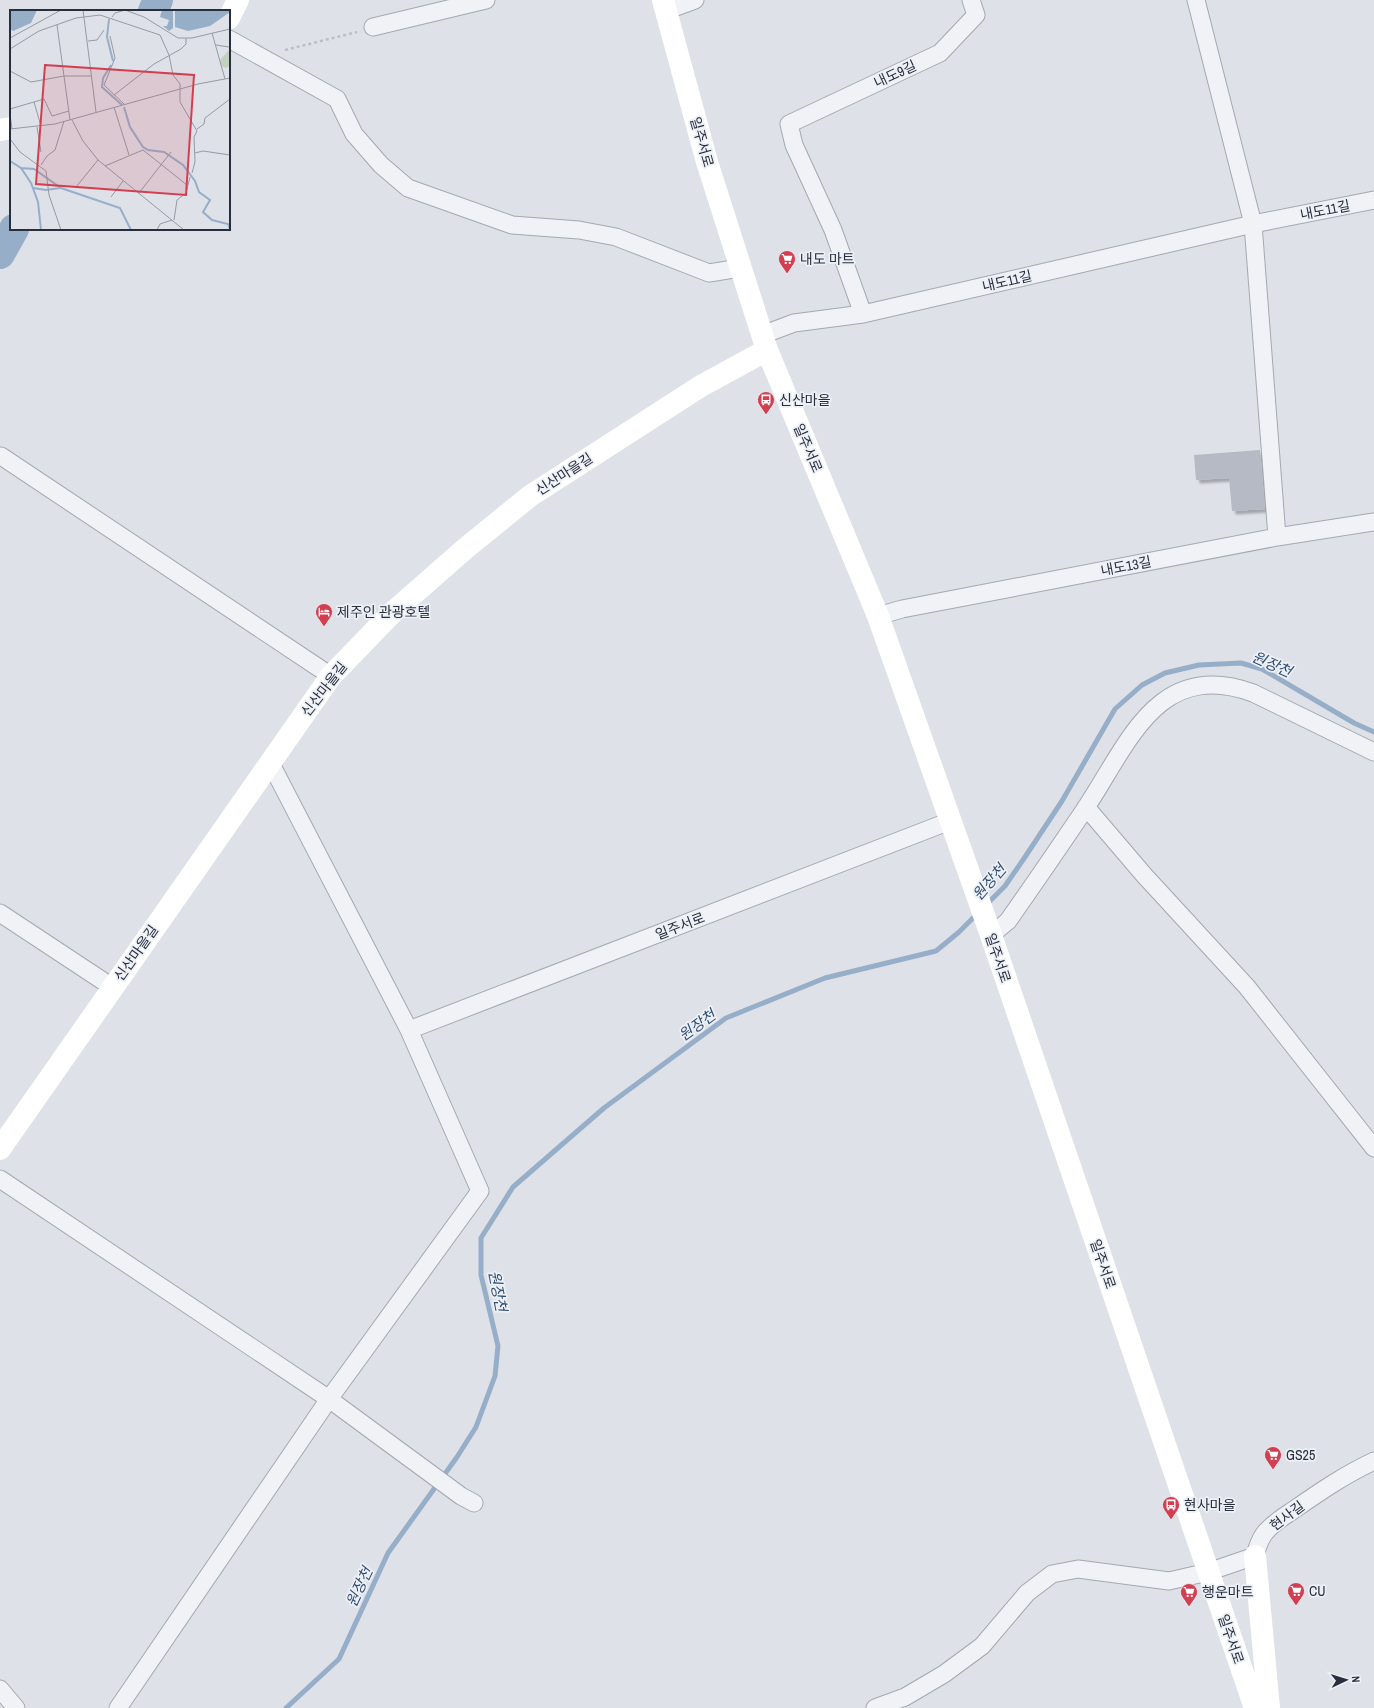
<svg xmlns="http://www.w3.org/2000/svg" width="1374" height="1708" font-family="'Archivo Narrow','Noto Sans KR',sans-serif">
  <defs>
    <filter id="shadow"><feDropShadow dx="3.5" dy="3.5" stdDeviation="1" flood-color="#0004"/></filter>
  </defs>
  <rect width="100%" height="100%" fill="#dee1e8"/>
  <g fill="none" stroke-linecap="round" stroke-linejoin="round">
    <path stroke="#97aec9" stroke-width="5" d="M 986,905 L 1005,886 L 1025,857 L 1062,801 L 1115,709 L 1142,685 L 1165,673 L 1199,665 L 1241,663 L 1262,669 L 1354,723 L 1374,732
      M 286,1708 L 339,1659 L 388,1553 L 457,1457 L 476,1427 L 495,1376 L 498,1346 L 481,1275 L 481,1238 L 513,1187 L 604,1108 L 726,1018 L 825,978 L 936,951 L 959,932 L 978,913"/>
    <path stroke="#97aec9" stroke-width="30" d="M 153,11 L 158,0
      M 0,254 L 14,229"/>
  </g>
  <path fill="#b5bac5" filter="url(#shadow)" d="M 1260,450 L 1265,509 L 1232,511 L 1229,478 L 1196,480 L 1194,455 Z"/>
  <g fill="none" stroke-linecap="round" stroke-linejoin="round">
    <defs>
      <path id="street" d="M 1196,0 L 1253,224 L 1277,537
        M 665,11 L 695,0
        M 373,27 L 486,0
        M 229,39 L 337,99 L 354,134 L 381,165 L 408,188 L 512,225 L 579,230 L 616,237 L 709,273 L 740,268
        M 863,314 L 833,230 L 794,145 L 789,124 L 940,53 L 976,15 L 971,0
        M 762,335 L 794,323 L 863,314 L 1253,224 L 1374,200
        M 1,456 L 331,676
        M 878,616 L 902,609 L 1277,537 L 1374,522
        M 1086,807 L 1144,875 L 1247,987 L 1374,1148
        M 0,913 L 112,987
        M 991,935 L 1008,921 C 1034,884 1060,846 1085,809 C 1128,745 1157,658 1253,693 L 1374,752
        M 409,1030 L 950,821
        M 0,1179 L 329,1399 L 461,1496 L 474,1503
        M 0,1689 L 16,1708
        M 118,1708 L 329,1399 L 480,1191 L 409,1030 L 270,762
        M 875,1708 L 905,1697 L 944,1674 L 982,1646 L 1027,1593 L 1052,1574 L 1078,1569 L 1169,1581 L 1208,1572 L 1255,1556 C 1257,1548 1259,1541 1264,1534 C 1272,1523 1285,1516 1295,1509 C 1321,1491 1346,1474 1374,1461"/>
    </defs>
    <use href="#street" stroke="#a3a8b2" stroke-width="19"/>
    <path stroke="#bcbfc6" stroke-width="2.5" stroke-dasharray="3 3" stroke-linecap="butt" d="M 285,50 L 357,32"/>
    <use href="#street" stroke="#f0f2f6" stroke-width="17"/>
    <path stroke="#fff" stroke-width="22" d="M 663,0 L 707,162 L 767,350 L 878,616 L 991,935 L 1255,1708
      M 229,18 L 238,0
      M 0,130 L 11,128
      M 0,1149 L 331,676 L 393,612 L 466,548 L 530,496 L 701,386 L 767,350
      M 1255,1556 L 1269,1708"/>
  </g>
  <defs>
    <symbol id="supermarket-pin" viewBox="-11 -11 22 30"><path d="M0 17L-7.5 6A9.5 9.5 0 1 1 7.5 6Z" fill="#d13f51" stroke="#edf0f5"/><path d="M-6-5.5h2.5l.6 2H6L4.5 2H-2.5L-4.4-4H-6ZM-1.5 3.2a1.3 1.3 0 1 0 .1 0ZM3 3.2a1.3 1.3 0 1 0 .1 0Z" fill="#fff"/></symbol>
    <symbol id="bus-pin" viewBox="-11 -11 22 30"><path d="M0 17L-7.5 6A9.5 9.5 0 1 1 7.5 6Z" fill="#d13f51" stroke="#edf0f5"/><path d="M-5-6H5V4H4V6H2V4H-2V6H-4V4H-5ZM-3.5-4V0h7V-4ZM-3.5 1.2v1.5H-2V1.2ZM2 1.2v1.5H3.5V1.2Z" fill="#fff"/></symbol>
    <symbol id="hotel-pin" viewBox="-11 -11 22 30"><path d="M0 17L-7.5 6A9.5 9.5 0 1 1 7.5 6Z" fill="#d13f51" stroke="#edf0f5"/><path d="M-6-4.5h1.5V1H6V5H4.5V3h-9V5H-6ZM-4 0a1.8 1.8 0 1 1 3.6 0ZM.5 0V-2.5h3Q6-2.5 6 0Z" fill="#fff"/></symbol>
  </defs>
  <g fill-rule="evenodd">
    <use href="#supermarket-pin" x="777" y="249" width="20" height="27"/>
    <use href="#bus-pin" x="756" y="390" width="20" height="27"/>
    <use href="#hotel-pin" x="314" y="602" width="20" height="27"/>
    <use href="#supermarket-pin" x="1263" y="1445" width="20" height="27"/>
    <use href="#bus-pin" x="1161" y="1495" width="20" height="27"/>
    <use href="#supermarket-pin" x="1286" y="1581" width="20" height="27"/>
    <use href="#supermarket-pin" x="1179" y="1582" width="20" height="27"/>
  </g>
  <g text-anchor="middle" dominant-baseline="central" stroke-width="3.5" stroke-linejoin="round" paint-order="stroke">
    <g font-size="14" fill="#272f3f" stroke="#edf0f5">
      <text transform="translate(895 74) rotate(-25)">내도9길</text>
      <text transform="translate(702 142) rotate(74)">일주서로</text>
      <text transform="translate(1325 210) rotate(-11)">내도11길</text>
      <text transform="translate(1007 281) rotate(-13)">내도11길</text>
      <text transform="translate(808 448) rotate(67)">일주서로</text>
      <text transform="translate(564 474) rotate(-33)">신산마을길</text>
      <text transform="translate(1126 566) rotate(-11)">내도13길</text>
      <text transform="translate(324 689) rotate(-52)">신산마을길</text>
      <text transform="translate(680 926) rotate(-21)">일주서로</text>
      <text transform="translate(136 953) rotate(-55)">신산마을길</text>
      <text transform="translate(998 958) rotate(71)">일주서로</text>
      <text transform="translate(1103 1264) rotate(71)">일주서로</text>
      <text transform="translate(1287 1516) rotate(-37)">현사길</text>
      <text transform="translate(1231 1639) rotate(71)">일주서로</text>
    </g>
    <g font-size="14" fill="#272f3f" stroke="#edf0f5" text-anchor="start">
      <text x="800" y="259">내도 마트</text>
      <text x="779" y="400">신산마을</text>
      <text x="337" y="612">제주인 관광호텔</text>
      <text x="1286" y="1455">GS25</text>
      <text x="1184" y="1505">현사마을</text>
      <text x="1309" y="1591">CU</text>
      <text x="1202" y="1592">행운마트</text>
    </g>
    <g font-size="15" font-style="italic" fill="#304d74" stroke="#edf0f5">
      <text transform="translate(1272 664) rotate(24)">원장천</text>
      <text transform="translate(989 882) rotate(-49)">원장천</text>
      <text transform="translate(697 1025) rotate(-36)">원장천</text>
      <text transform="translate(498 1291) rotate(79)">원장천</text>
      <text transform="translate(359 1587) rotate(-65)">원장천</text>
    </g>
  </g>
  <g transform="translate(10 10)">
    <rect width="220" height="220" fill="#dee1e8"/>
    <path d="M 220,39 L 220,56 L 216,58 L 211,56 L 210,50 Z" fill="#c3d2bf"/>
    <path d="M 0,0 L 27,0 L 21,13 L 3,21 L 0,19 ZM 152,0 L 163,0 L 163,18 L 159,21 L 153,16 L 157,16 L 159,10 L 150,7 ZM 165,0 L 220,0 L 220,2 L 200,16 L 178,21 L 165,17 Z" fill="#97aec9"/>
    <path fill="none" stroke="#97aec9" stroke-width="2" d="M 99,9 L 97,27 L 103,51M 101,55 L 93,68 L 92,77 L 112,95M 114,97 L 120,117 L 133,137 L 138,140 L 154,142 L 173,155 L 185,171 L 189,182 L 200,190 L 193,202 L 202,210 L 218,214 L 220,219M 0,151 L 11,158 L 21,173 L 28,192 L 31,220M 11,158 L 24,159 L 51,178 L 110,198 L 121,220M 23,178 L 36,180 L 50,178"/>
    <path fill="none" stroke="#959aa4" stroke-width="1" d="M 73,0 L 86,102M 115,0 L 134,7 L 168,28 L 182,28 L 220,19M 102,7 L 105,3 L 115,0M 47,15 L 60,110M 202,23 L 215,69M 100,26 L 105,48 L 94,75 L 114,94M 0,28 L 51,0M 78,31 L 87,30 L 94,20M 206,35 L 219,37M 0,39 L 29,21 L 66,8 L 90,5 L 150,25 L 159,45 L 163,65 L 170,74 L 170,92 L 187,121 L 184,127 L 185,152 L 182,163M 0,61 L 21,72 L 54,66 L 81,66M 104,85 L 144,54 L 171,39 L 176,34 L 176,28M 24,92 L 31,116M 104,97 L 119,145M 0,99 L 34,89 L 42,106 L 59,101M 0,104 L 2,119M 62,110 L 73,131 L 88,150 L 174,220M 27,117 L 31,142M 0,119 L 45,114 L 188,74 L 220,68M 187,119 L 194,114 L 195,108 L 220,89M 0,129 L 10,142 L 36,161 L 39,185 L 51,220M 185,143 L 193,141 L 220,145M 31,155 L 37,146 L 45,140 L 54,111M 95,156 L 133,140 L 177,175M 66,177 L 88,150M 129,183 L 161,142M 101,187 L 113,171M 164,210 L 167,190 L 176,183 L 180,167M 147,220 L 150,214 L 162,210"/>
    <path fill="#d13f51" fill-opacity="0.15" stroke="#d13f51" stroke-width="2" d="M 35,55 L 184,65 L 176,185 L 26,174 Z"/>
    <rect width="220" height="220" fill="none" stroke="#272f3f" stroke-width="2"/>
  </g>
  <g transform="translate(1346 1680) rotate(86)" stroke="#edf0f5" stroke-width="3" paint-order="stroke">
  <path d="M0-3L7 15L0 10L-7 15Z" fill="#272f3f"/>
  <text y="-6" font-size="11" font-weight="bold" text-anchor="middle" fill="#272f3f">N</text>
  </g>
</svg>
